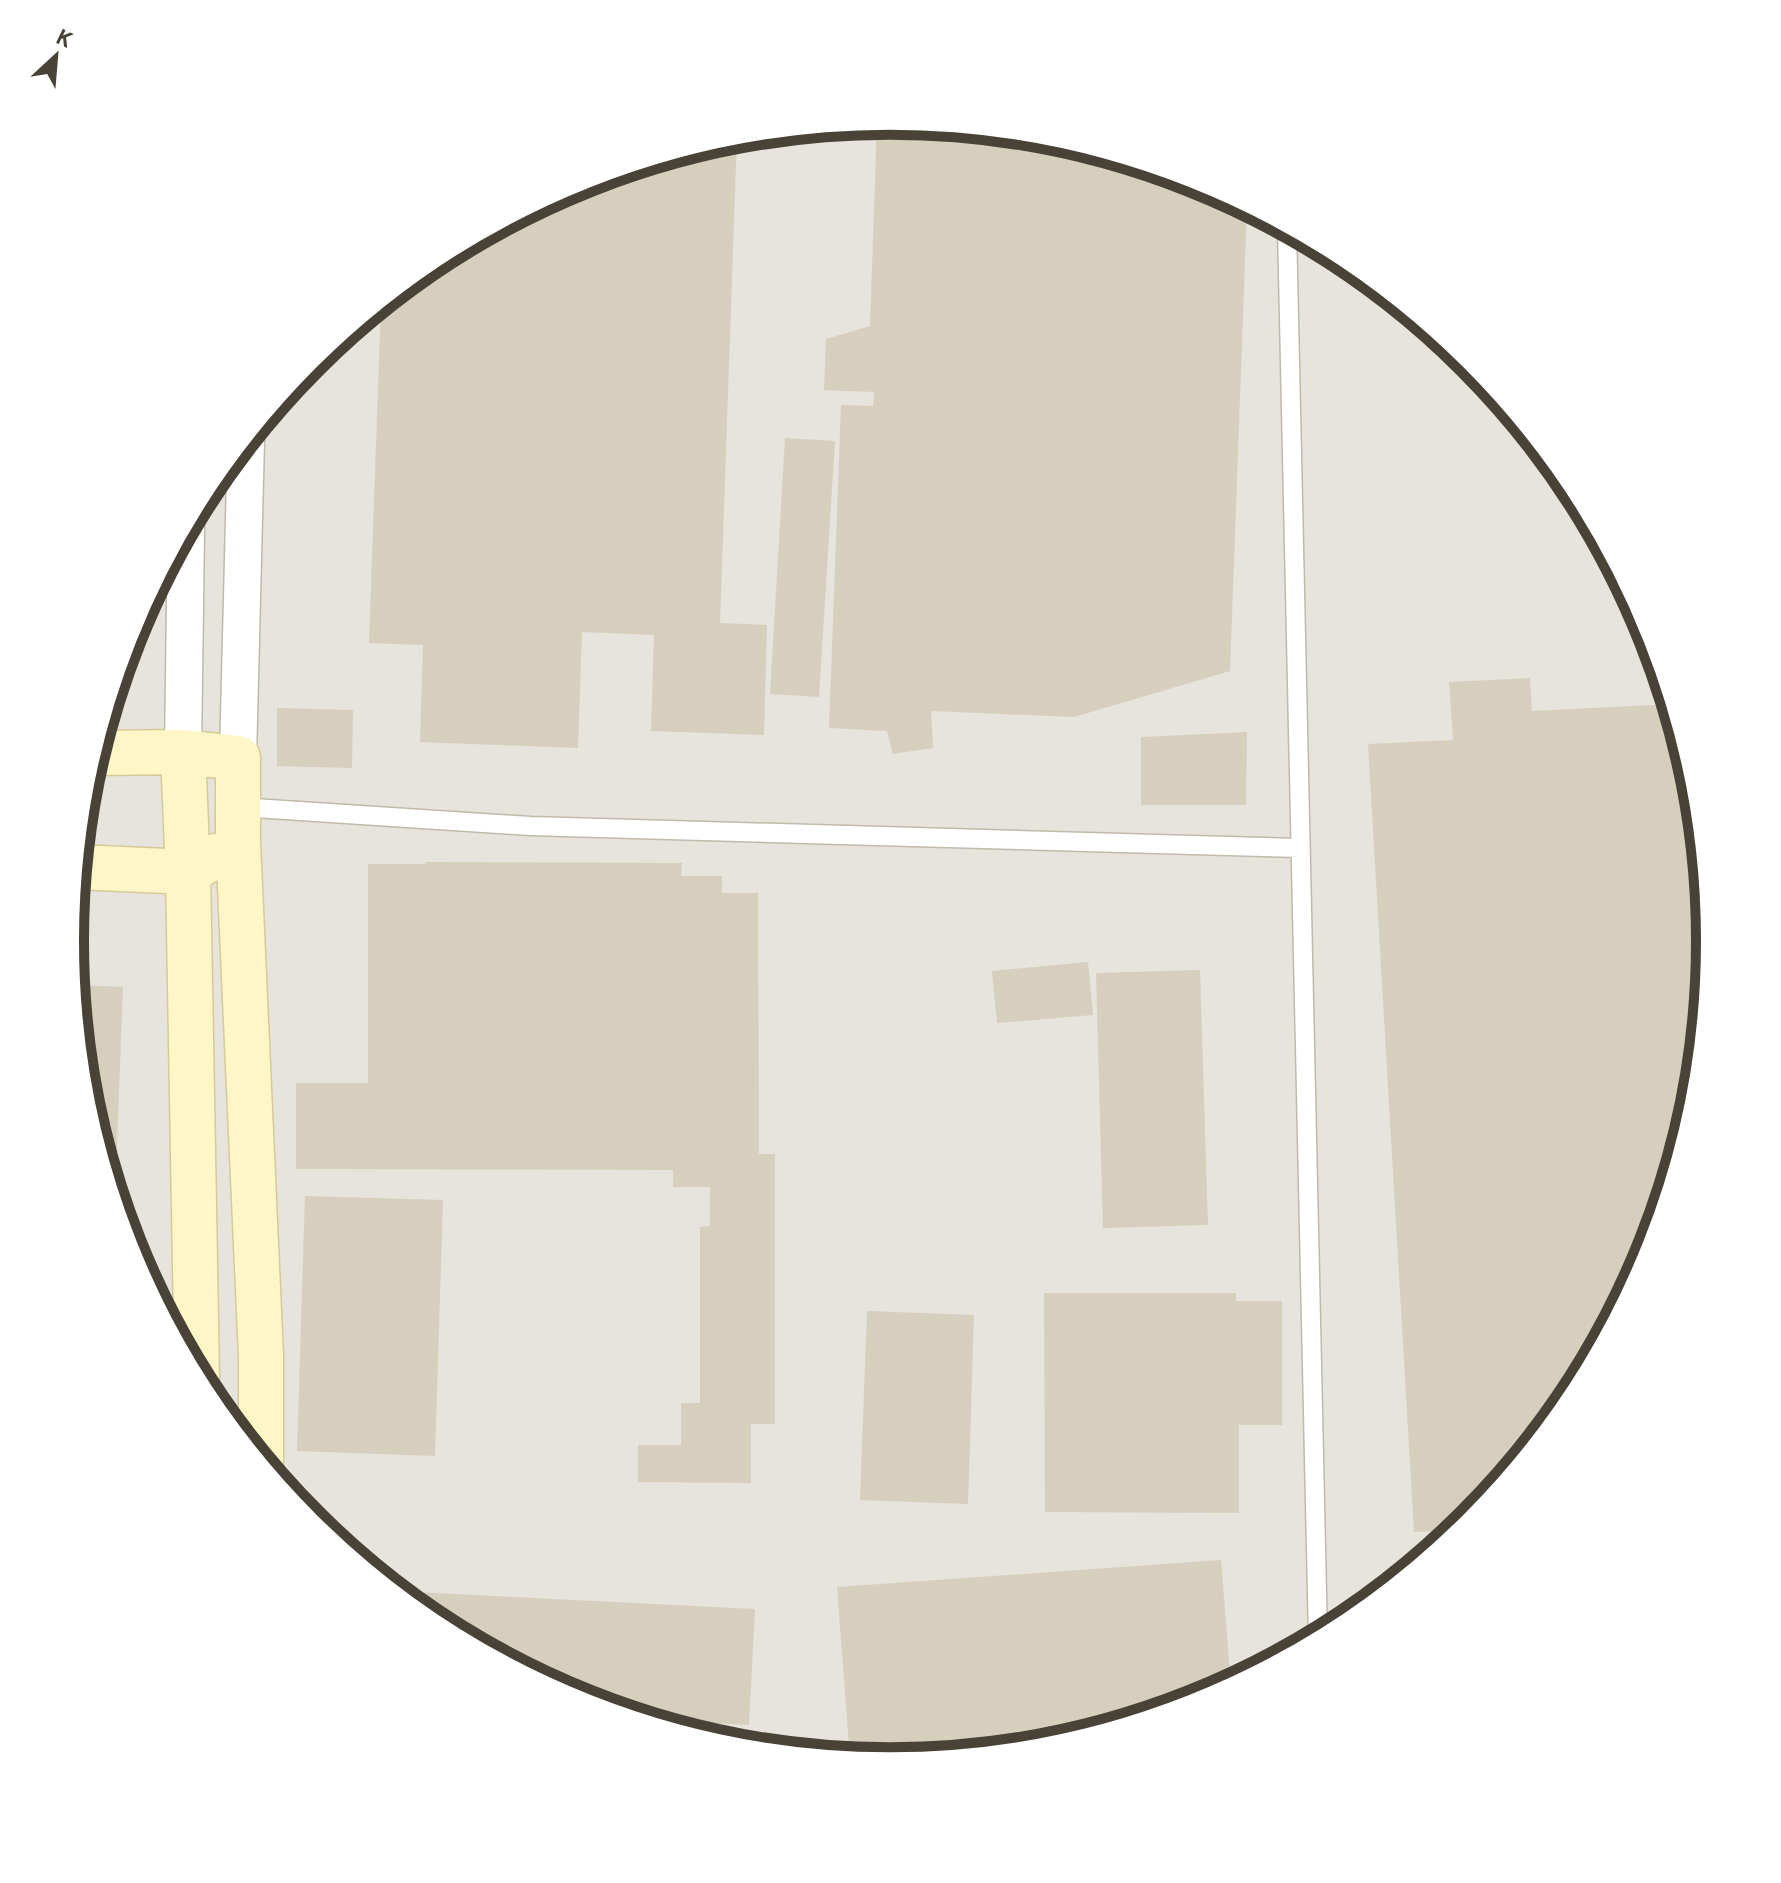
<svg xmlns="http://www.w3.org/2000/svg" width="1781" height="1883" font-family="'DM Sans',sans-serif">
  <rect width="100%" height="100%" fill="#f5f2e8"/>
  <path fill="#e7e3dd" d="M72 942a818 818 0 1 1 1636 0a818 818 0 1 1-1636 0Z"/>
  <path fill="#d7cfbd" d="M 891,121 L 1051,137 L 1205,184 L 1247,206 L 1230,671 L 1074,717 L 931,711 L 933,748 L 893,754 L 887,731 L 829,728 L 841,405 L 873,406 L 874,392 L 824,390 L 826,339 L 870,326 L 877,122 Z
    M 737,136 L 720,623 L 767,625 L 764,735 L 651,731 L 654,635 L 582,632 L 578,748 L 420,742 L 423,645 L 369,643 L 381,303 L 435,259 L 577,183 Z
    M 785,438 L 835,441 L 819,697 L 770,694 Z
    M 145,603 L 144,652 L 125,651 L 133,627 Z
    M 1530,678 L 1532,711 L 1672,704 L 1680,732 L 1700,1056 L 1695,1102 L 1648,1256 L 1572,1398 L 1470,1522 L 1461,1530 L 1414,1532 L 1368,744 L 1453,740 L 1449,682 Z
    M 277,708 L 353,710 L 352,768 L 277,766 Z
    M 1247,732 L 1246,805 L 1141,805 L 1141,737 Z
    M 425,862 L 682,863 L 681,876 L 722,876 L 722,893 L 758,893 L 759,1154 L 775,1154 L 775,1424 L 751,1424 L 751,1483 L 638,1482 L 638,1445 L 681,1445 L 681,1403 L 700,1403 L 700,1227 L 710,1226 L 710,1187 L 673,1187 L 673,1170 L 296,1169 L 296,1083 L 368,1083 L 368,864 L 425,864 Z
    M 73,907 L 80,907 L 76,984 L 74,984 L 70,941 Z
    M 1088,962 L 1093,1015 L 997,1023 L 992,971 Z
    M 1200,970 L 1208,1225 L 1103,1228 L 1096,973 Z
    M 74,985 L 123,987 L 115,1195 L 86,1101 Z
    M 305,1196 L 443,1200 L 435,1456 L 297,1451 Z
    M 1044,1293 L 1236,1293 L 1236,1301 L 1282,1301 L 1282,1425 L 1239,1425 L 1239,1513 L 1045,1512 Z
    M 867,1311 L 974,1315 L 968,1504 L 860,1500 Z
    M 1221,1560 L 1231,1686 L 1204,1700 L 1050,1746 L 890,1762 L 850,1758 L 837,1587 Z
    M 394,1591 L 755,1609 L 749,1725 L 709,1723 L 708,1739 L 576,1699 L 434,1623 Z"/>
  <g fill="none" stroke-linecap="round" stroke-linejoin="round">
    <defs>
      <path id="lane" d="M 1287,227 L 1318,1639
        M 239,807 L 530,826 L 1300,848"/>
      <path id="street" d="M 183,752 L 186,528
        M 238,758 L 246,439"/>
      <path id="secondary" d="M 183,752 L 188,872 L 197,1377
        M 94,753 L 183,752 L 238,758 L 238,842 L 261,1356 L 261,1462
        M 77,867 L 188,872 L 215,856"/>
    </defs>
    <use href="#lane" stroke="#c1baaa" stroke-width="21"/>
    <use href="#street" stroke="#c1baaa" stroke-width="39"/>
    <use href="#secondary" stroke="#d6ca96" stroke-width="47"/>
    <use href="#lane" stroke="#fff" stroke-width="18"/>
    <use href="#street" stroke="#fff" stroke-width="36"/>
    <use href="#secondary" stroke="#fff6c8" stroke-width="44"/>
  </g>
  <path d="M0 0H1781V1883H0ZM84 941a806 806 0 1 1 1612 0a806 806 0 1 1-1612 0Z" fill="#fff" fill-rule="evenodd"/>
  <path fill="none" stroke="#484336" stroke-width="10" d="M84 941a806 806 0 1 1 1612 0a806 806 0 1 1-1612 0Z"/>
  <g transform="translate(56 56) rotate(26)" stroke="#ffffff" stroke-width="6" paint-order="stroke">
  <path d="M0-6L14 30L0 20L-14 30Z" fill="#484336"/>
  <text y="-12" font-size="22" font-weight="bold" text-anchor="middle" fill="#484336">K</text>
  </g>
</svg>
